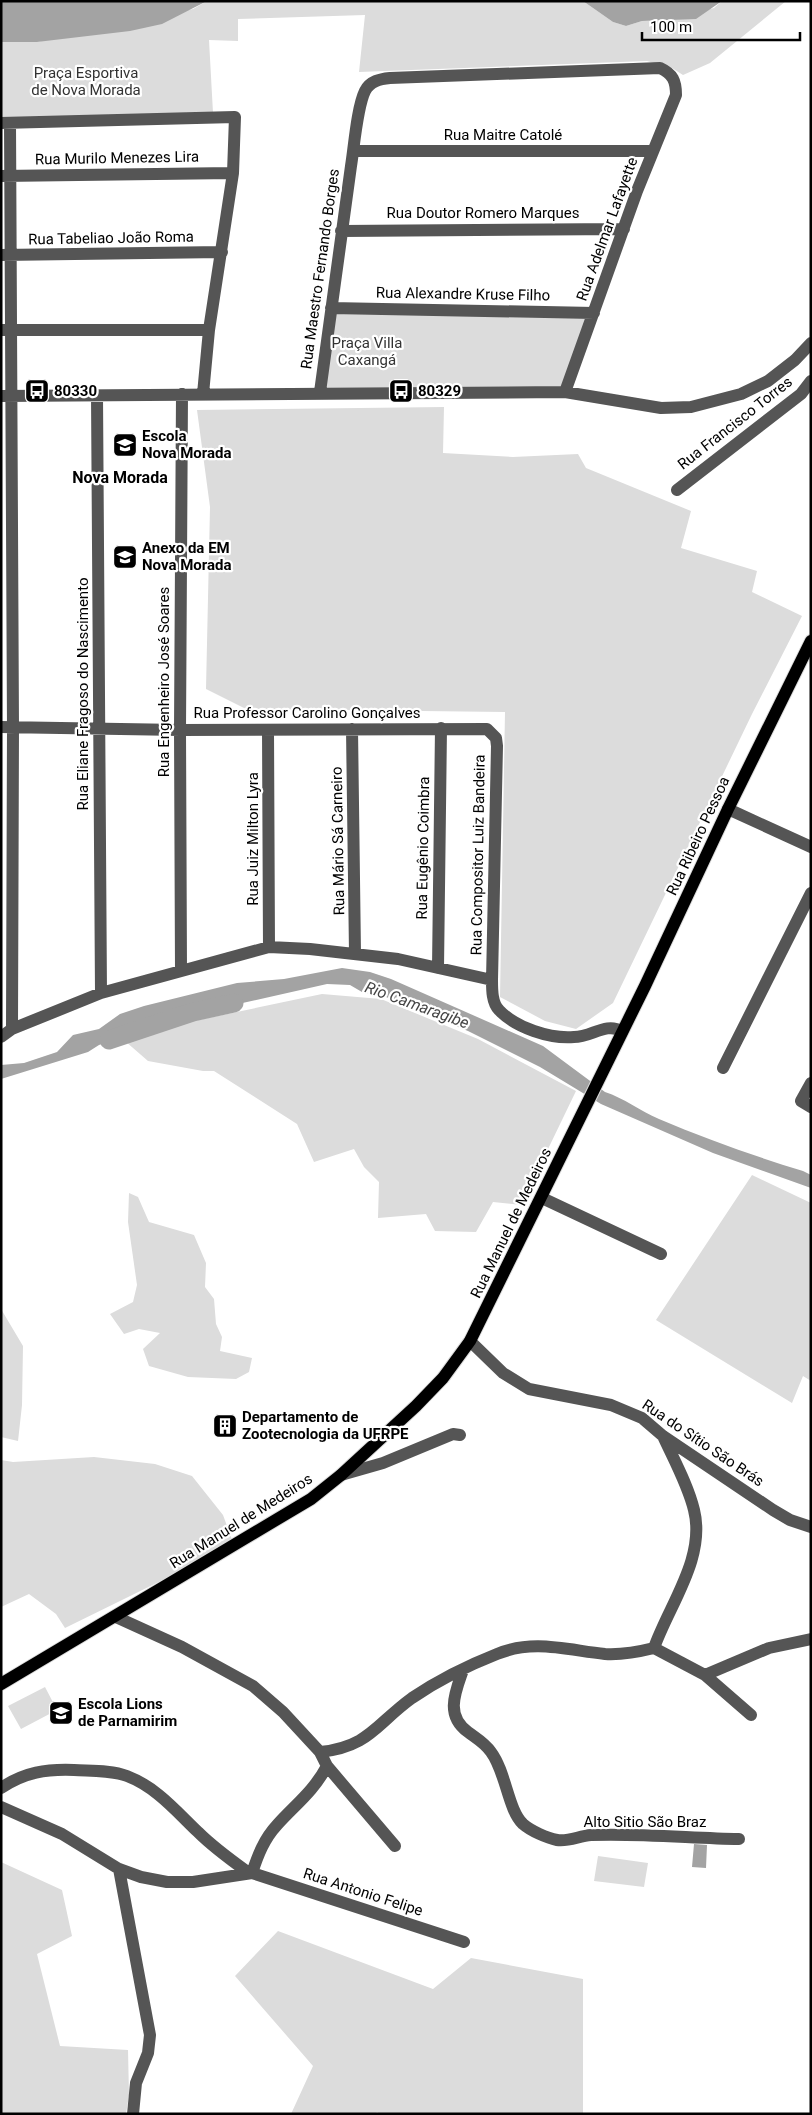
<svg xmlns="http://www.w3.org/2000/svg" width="812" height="2115" font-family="Roboto,sans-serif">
  <rect width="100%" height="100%" fill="#fff"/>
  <path fill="#dcdcdc" d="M 207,1 L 583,1 L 613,22 L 626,26 L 642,21 L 668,21 L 714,8 L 722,1 L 786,1 L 710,63 L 683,75 L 672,68 L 647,61 L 359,72 L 365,15 L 238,19 L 238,41 L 209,40 L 213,113 L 1,122 L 1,42 L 37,42 L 193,9 Z
    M 336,314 L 587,316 L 564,388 L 322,390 Z
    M 444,407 L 443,453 L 513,457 L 578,454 L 586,468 L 691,511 L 681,548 L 757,571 L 752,592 L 802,616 L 752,714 L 613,1003 L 576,1029 L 545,1021 L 500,997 L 505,712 L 246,709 L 206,689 L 210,507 L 197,410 Z
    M 322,994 L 381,999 L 478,1039 L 576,1091 L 521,1205 L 493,1202 L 476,1232 L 435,1231 L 426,1214 L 378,1218 L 379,1182 L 364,1167 L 354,1149 L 314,1162 L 297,1124 L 214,1071 L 203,1071 L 148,1061 L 125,1041 L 175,1025 Z
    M 752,1175 L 811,1203 L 811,1381 L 803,1376 L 792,1403 L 656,1320 Z
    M 129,1193 L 138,1197 L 149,1222 L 194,1235 L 206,1263 L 205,1287 L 214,1299 L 216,1324 L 222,1337 L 220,1351 L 252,1358 L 249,1372 L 236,1379 L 188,1377 L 149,1366 L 143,1349 L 160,1333 L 139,1329 L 124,1334 L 110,1314 L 133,1302 L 137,1285 L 128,1222 Z
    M 1,1309 L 23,1346 L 22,1405 L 18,1441 L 1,1437 Z
    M 94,1457 L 155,1464 L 192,1476 L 223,1515 L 234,1545 L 65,1628 L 56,1614 L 29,1594 L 1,1607 L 1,1460 L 13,1462 Z
    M 45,1687 L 57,1710 L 21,1729 L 8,1706 Z
    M 598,1856 L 648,1863 L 644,1887 L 594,1881 Z
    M 1,1862 L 62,1890 L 72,1936 L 37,1954 L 60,2046 L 128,2050 L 129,2095 L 126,2114 L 1,2114 Z
    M 278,1931 L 433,1989 L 471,1958 L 583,1979 L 583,2114 L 379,2114 L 377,2112 L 376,2114 L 291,2114 L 313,2066 L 235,1976 Z"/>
  <path fill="#a3a3a3" d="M 1,1 L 207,1 L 162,24 L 130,31 L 37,42 L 1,42 Z
    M 583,1 L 722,1 L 696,19 L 642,21 L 626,26 L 613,22 Z
    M 342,968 L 370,972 L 391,979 L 543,1046 L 605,1092 C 624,1098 640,1111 659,1119 C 706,1139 754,1156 803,1171 L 811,1175 L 811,1188 L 713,1153 L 601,1104 L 540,1067 L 468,1031 L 386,997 L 362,992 L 350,985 L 327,984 L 238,1004 L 223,1009 L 206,1008 L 173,1010 L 146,1019 L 133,1028 L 134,1033 L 99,1045 L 88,1052 L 1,1079 L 1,1065 L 24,1063 L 57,1052 L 73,1035 L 99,1029 L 120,1014 L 144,1006 L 237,983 L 284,979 Z
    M 694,1844 L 707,1845 L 706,1868 L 692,1867 Z"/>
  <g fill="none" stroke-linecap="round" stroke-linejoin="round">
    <path stroke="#a3a3a3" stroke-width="19" d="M 109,1040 L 193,1012 L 234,1003"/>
    <defs>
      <path id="major" d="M 1,1684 L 311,1499 L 341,1475 L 416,1406 L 443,1378 L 470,1341 L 645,986 L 728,809 L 811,641"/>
    </defs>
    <use href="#major" stroke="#dbdbdb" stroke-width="14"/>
    <path stroke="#555" stroke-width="12" d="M 1,123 L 235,117 L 233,173 L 209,330 L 203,394
      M 10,123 L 13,727 L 12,1029
      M 353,151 L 653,151
      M 1,176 L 233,173
      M 341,231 L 624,229
      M 1,255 L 222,252
      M 331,308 L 594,313
      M 1,330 L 209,330
      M 320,392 C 331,317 340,241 351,166 C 354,148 357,107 365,91 C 370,81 380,79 390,78 L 660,68 C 673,74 676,81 676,95 L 637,191 L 565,392
      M 97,395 L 101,993
      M 1,396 L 565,392 L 661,408 L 691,407 L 741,394 L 768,381 L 795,360 L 811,343
      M 677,490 L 801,394 L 811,381
      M 1,727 L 180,730 L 487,729 L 496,738 L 497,746 L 492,980 C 492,990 492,1003 499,1010 C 516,1028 550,1039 574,1037 C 592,1037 605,1022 622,1031
      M 352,729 L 355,953
      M 268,730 L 269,947
      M 728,809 L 811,847
      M 438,968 L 441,728
      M 181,970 L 180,730 L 182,394
      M 1,1037 L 12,1029 L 101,993 L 269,947 L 310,949 L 398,959 L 492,980
      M 723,1068 L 811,893
      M 811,1083 L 801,1101 L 811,1107
      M 542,1198 L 661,1254
      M 470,1341 L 503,1373 L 529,1389 L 611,1405 L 642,1418 L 663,1436 L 773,1510 L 790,1520 L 811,1527
      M 341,1475 L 383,1463 L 453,1434 L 460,1435
      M 116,1617 L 182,1647 L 253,1686 L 283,1712 L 320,1752 L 327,1766 C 313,1792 296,1804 277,1825 C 264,1839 258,1855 252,1873
      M 654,1648 C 669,1605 706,1558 694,1510 C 688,1485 674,1460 663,1436
      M 654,1648 L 705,1675 L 751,1715
      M 463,1670 C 455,1693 445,1715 468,1732 C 476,1738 485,1743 491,1752 C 506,1772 508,1810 523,1824 C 531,1831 547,1838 557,1840 C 568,1842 579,1836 591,1835 C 637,1833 691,1838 739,1839
      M 705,1675 L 769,1648 L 811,1639
      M 320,1752 C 369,1747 376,1724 412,1698 C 437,1681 469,1665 497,1654 C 533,1639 567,1650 605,1654 C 622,1655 638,1652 654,1648
      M 327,1766 L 395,1846
      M 1,1788 C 25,1772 46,1769 74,1770 C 91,1771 111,1770 127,1776 C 156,1787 176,1811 198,1832 C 214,1848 231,1860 249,1873
      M 1,1807 L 62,1834 L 119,1869 L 141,1877 L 167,1882 L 193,1882 L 252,1873 L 464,1942
      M 119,1869 L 150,2035 L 148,2053 L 136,2083 L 133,2114"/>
    <use href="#major" stroke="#000" stroke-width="12"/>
  </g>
  <defs>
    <symbol id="bus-square" viewBox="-11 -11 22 22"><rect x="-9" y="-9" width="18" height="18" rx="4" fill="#000" stroke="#fff"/><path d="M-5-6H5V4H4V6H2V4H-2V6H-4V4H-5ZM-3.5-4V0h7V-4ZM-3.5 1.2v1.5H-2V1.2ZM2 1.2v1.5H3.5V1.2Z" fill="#fff"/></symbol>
    <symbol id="school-square" viewBox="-11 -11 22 22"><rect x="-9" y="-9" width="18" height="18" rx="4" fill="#000" stroke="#fff"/><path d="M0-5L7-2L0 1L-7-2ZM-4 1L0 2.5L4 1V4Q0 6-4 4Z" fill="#fff"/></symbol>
    <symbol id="building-square" viewBox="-11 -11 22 22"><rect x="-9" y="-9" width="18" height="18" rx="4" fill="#000" stroke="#fff"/><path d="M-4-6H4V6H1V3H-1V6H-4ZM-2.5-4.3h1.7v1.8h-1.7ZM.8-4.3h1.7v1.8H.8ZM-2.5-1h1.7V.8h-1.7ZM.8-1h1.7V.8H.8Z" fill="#fff"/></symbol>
  </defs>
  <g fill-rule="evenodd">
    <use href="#bus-square" x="23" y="377" width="28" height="28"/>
    <use href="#bus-square" x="387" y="377" width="28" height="28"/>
    <use href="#school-square" x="111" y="431" width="28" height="28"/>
    <use href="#school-square" x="111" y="543" width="28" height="28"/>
    <use href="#building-square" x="211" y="1412" width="28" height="28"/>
    <use href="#school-square" x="47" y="1699" width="28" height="28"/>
  </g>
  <g text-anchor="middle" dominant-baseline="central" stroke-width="4.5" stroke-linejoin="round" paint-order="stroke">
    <g font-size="15" fill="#333" stroke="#fff">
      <text x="86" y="73">Praça Esportiva<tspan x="86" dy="17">de Nova Morada</tspan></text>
      <text x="367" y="343">Praça Villa<tspan x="367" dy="17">Caxangá</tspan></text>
    </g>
    <g font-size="15" fill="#000" stroke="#fff">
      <text x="503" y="135">Rua Maitre Catolé</text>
      <text transform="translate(117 158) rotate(-1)">Rua Murilo Menezes Lira</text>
      <text x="483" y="213">Rua Doutor Romero Marques</text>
      <text transform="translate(607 229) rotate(-70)">Rua Adelmar Lafayette</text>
      <text transform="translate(111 238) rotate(-1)">Rua Tabeliao João Roma</text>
      <text transform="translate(320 269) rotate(-82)">Rua Maestro Fernando Borges</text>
      <text transform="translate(463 294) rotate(1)">Rua Alexandre Kruse Filho</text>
      <text transform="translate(735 423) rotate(-38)">Rua Francisco Torres</text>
      <text transform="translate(164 682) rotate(-90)">Rua Engenheiro José Soares</text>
      <text transform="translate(83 694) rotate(-90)">Rua Eliane Fragoso do Nascimento</text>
      <text x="307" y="713">Rua Professor Carolino Gonçalves</text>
      <text transform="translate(698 836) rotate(-65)">Rua Ribeiro Pessoa</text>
      <text transform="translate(253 839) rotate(-90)">Rua Juiz Milton Lyra</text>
      <text transform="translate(338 841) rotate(-91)">Rua Mário Sá Carneiro</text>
      <text transform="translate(423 848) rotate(-89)">Rua Eugênio Coimbra</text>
      <text transform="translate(478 855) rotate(-89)">Rua Compositor Luiz Bandeira</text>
      <text transform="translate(511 1223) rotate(-64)">Rua Manuel de Medeiros</text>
      <text transform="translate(703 1443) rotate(34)">Rua do Sítio São Brás</text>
      <text transform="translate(241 1521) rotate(-32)">Rua Manuel de Medeiros</text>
      <text x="645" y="1822">Alto Sitio São Braz</text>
      <text transform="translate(363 1892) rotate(18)">Rua Antonio Felipe</text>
    </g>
    <g font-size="15" font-weight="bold" fill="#000" stroke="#fff" text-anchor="start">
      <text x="54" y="391">80330</text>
      <text x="418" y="391">80329</text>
      <text x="142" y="436">Escola<tspan x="142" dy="17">Nova Morada</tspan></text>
      <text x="142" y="548">Anexo da EM<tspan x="142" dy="17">Nova Morada</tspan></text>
      <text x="242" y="1417">Departamento de<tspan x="242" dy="17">Zootecnologia da UFRPE</tspan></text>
      <text x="78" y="1704">Escola Lions<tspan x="78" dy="17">de Parnamirim</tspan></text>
    </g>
    <g font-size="16" font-weight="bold" fill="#000" stroke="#fff">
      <text x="120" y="477">Nova Morada</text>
    </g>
    <g font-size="16" font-style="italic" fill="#444" stroke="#fff">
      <text transform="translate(417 1005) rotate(20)">Rio Camaragibe</text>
    </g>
  </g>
  <rect width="812" height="2115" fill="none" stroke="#000000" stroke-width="5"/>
  <path d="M642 32v8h158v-8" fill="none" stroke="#000000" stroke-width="2.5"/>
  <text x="650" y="32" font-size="15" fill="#000000" stroke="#ffffff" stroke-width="4" paint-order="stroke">100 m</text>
</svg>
